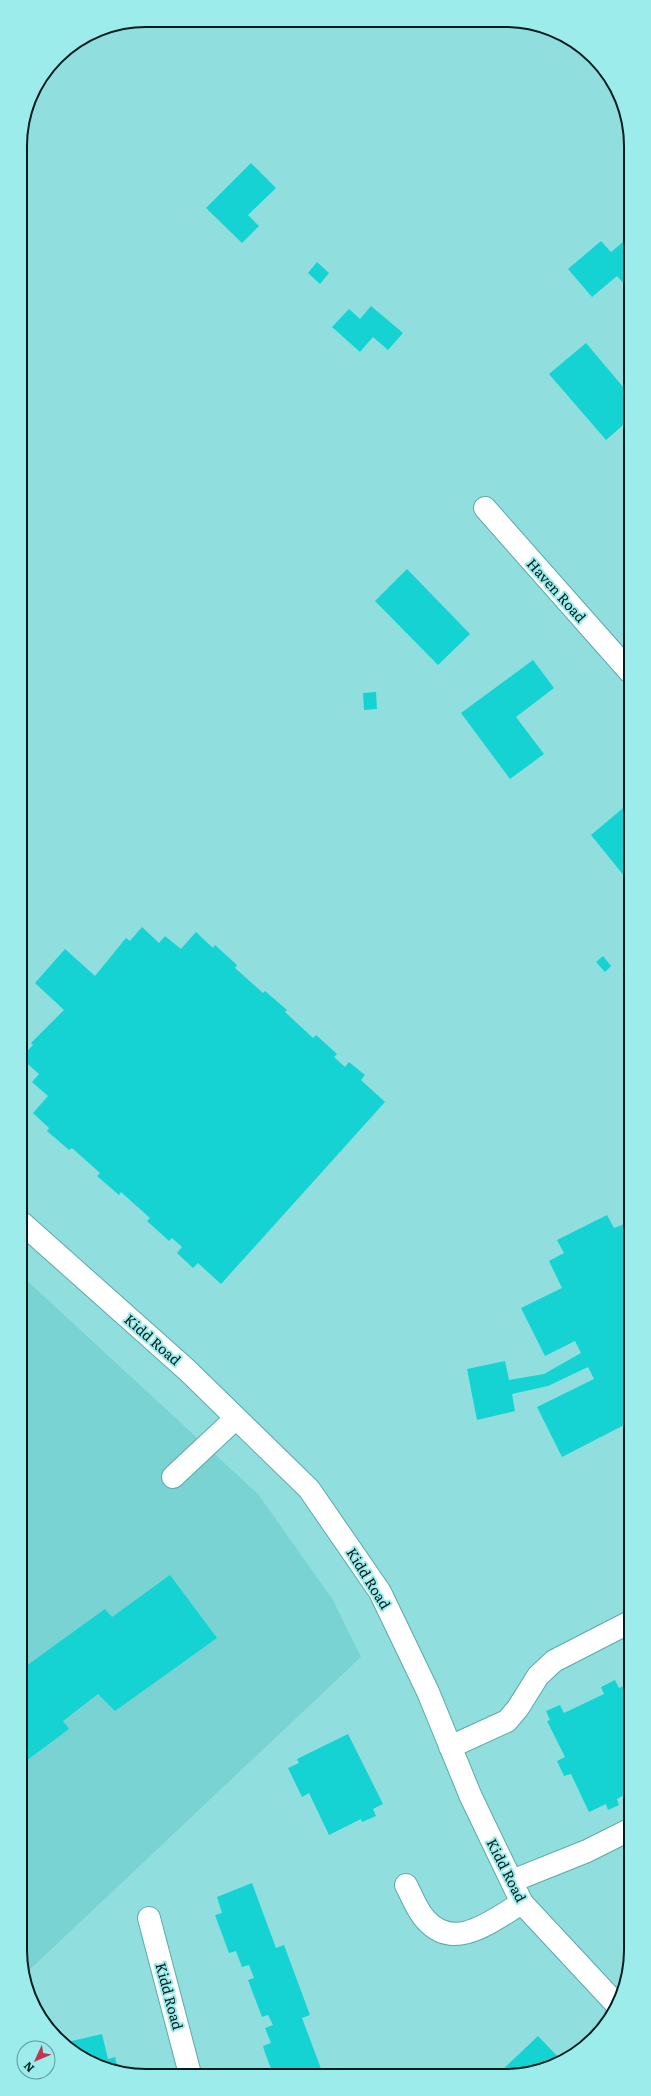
<svg xmlns="http://www.w3.org/2000/svg" width="651" height="2096" font-family="Literata,serif">
  <rect width="100%" height="100%" fill="#90dfde"/>
  <path fill="#7ad3d3" d="M 22,1276 L 258,1494 L 333,1600 L 361,1657 L 23,1976 Z"/>
  <path fill="#15d2d3" d="M 251,163 L 276,188 L 248,215 L 259,226 L 242,243 L 206,208 Z
    M 629,237 L 629,289 L 617,276 L 592,297 L 568,269 L 601,241 L 611,252 Z
    M 317,262 L 329,273 L 320,284 L 308,273 Z
    M 371,306 L 403,333 L 388,350 L 373,337 L 360,352 L 332,327 L 349,309 L 360,319 Z
    M 586,343 L 629,394 L 629,420 L 606,440 L 549,374 Z
    M 407,569 L 470,634 L 438,665 L 375,601 Z
    M 533,660 L 554,688 L 516,717 L 544,754 L 510,779 L 461,713 Z
    M 376,692 L 377,709 L 364,710 L 363,693 Z
    M 629,803 L 629,882 L 591,835 Z
    M 142,927 L 159,943 L 165,936 L 181,949 L 196,932 L 213,948 L 215,945 L 237,965 L 235,968 L 263,993 L 265,991 L 287,1010 L 285,1012 L 313,1038 L 316,1035 L 337,1054 L 334,1057 L 345,1067 L 349,1062 L 365,1075 L 361,1080 L 385,1102 L 221,1284 L 198,1263 L 193,1268 L 177,1253 L 182,1247 L 172,1238 L 169,1241 L 147,1221 L 150,1218 L 121,1192 L 119,1195 L 97,1176 L 100,1173 L 72,1148 L 69,1150 L 47,1131 L 49,1128 L 33,1113 L 48,1096 L 32,1082 L 39,1074 L 21,1058 L 33,1045 L 31,1043 L 64,1010 L 35,983 L 65,949 L 95,976 L 126,938 L 130,941 Z
    M 603,956 L 611,966 L 605,972 L 596,962 Z
    M 607,1215 L 614,1228 L 630,1222 L 630,1427 L 628,1423 L 562,1457 L 537,1407 L 594,1379 L 588,1367 L 548,1386 L 512,1394 L 515,1411 L 477,1420 L 467,1369 L 505,1361 L 509,1380 L 544,1374 L 581,1353 L 575,1341 L 545,1356 L 521,1308 L 562,1288 L 549,1261 L 564,1253 L 557,1240 Z
    M 170,1575 L 217,1638 L 115,1711 L 98,1694 L 63,1721 L 69,1729 L 22,1764 L 22,1669 L 105,1609 L 112,1617 Z
    M 615,1680 L 619,1688 L 630,1683 L 631,1792 L 617,1799 L 619,1805 L 608,1810 L 606,1804 L 589,1812 L 571,1774 L 564,1776 L 557,1761 L 565,1757 L 547,1721 L 550,1720 L 546,1711 L 560,1705 L 564,1713 L 604,1694 L 601,1687 Z
    M 348,1734 L 383,1804 L 373,1809 L 376,1816 L 362,1822 L 361,1819 L 329,1835 L 309,1793 L 302,1797 L 288,1768 L 299,1763 L 297,1759 Z
    M 252,1883 L 276,1948 L 284,1945 L 310,2015 L 302,2018 L 323,2074 L 273,2074 L 265,2053 L 263,2046 L 271,2043 L 265,2028 L 273,2025 L 268,2015 L 262,2017 L 248,1980 L 254,1978 L 249,1965 L 242,1967 L 236,1951 L 229,1953 L 215,1915 L 222,1913 L 217,1897 Z
    M 102,2034 L 108,2059 L 115,2057 L 119,2073 L 83,2059 L 63,2043 Z
    M 538,2036 L 562,2061 L 529,2074 L 498,2074 Z"/>
  <g fill="none" stroke-linecap="round" stroke-linejoin="round">
    <defs>
      <path id="minor" d="M 485,508 L 629,671
        M 22,1223 L 187,1370 L 309,1489 L 380,1592 L 428,1692 L 471,1797 L 522,1903 L 617,2005
        M 173,1477 L 236,1418
        M 450,1747 L 507,1721 L 518,1708 L 538,1676 L 554,1661 L 630,1622
        M 512,1881 L 587,1851 L 631,1829
        M 406,1885 C 412,1896 417,1911 426,1920 C 455,1953 494,1919 522,1903
        M 149,1918 L 190,2074"/>
    </defs>
    <use href="#minor" stroke="#5baaaa" stroke-width="24"/>
    <use href="#minor" stroke="#fff" stroke-width="22"/>
  </g>
  <g text-anchor="middle" dominant-baseline="central" stroke-width="4" stroke-linejoin="round" paint-order="stroke">
    <g font-size="14" fill="#001d1d" stroke="#9decec">
      <text transform="translate(557 590) rotate(48)">Haven Road</text>
      <text transform="translate(153 1339) rotate(41)">Kidd Road</text>
      <text transform="translate(369 1578) rotate(58)">Kidd Road</text>
      <text transform="translate(507 1870) rotate(63)">Kidd Road</text>
      <text transform="translate(170 1996) rotate(75)">Kidd Road</text>
    </g>
  </g>
  <path d="M0 0H651V2096H0ZM146 27H505A119 119 0 0 1 624 146V1950A119 119 0 0 1 505 2069H146A119 119 0 0 1 27 1950V146A119 119 0 0 1 146 27Z" fill="#9decec" fill-rule="evenodd"/>
  <path fill="none" stroke="#001d1d" stroke-width="2" d="M146 27H505A119 119 0 0 1 624 146V1950A119 119 0 0 1 505 2069H146A119 119 0 0 1 27 1950V146A119 119 0 0 1 146 27Z"/>
  <g transform="translate(36 2060) rotate(226)"><circle r="19" fill="#9decec" stroke="#5e9999"/>
  <path d="M0-3L7 15L0 10L-7 15Z" fill="#c4344d"/>
  <text y="-6" font-size="11" font-weight="bold" text-anchor="middle" fill="#001d1d">N</text>
  </g>
</svg>
